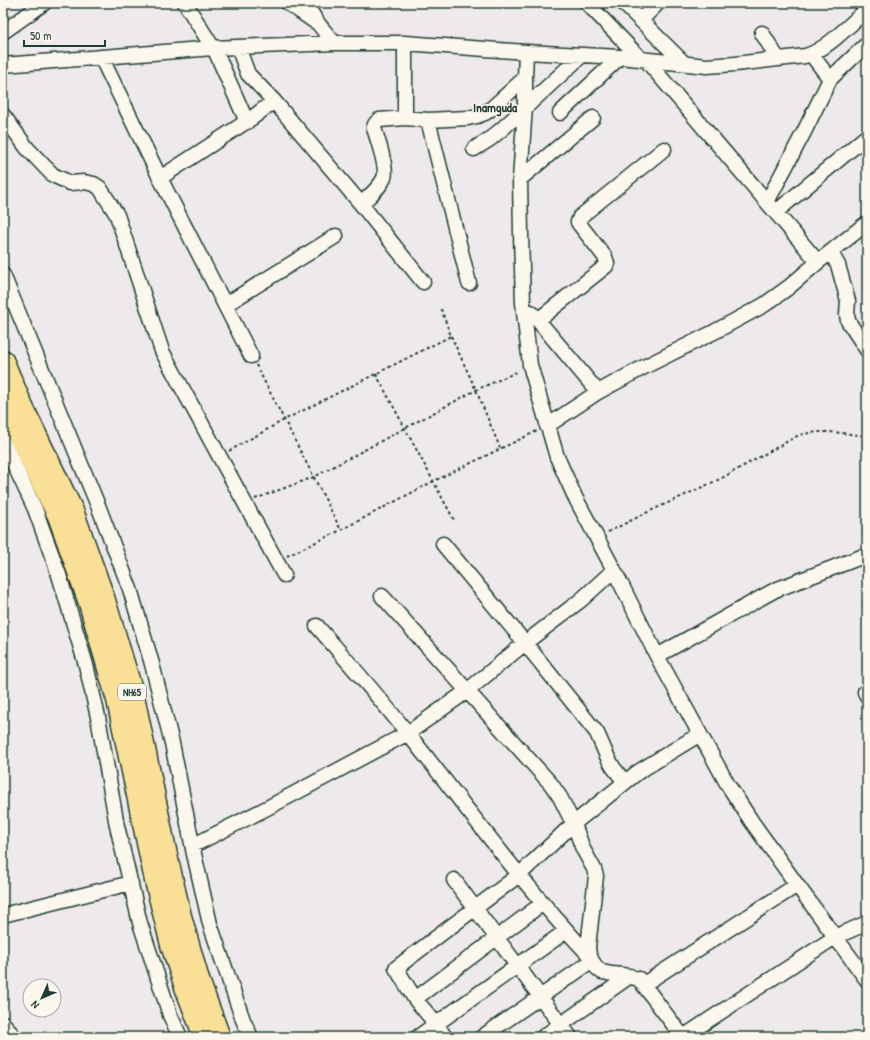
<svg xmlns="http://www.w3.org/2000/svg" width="870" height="1040" font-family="'Patrick Hand',sans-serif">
  <rect width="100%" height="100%" fill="#eeeaeb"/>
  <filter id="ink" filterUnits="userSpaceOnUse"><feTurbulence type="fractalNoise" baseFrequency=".025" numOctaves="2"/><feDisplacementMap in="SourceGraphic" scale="8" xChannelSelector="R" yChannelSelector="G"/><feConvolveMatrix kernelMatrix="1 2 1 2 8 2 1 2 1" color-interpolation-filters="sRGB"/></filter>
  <g filter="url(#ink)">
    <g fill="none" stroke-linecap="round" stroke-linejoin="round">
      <defs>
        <path id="minor" d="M 185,3 L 213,48
          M 288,3 L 314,21
          M 307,3 C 312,19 324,30 334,43
          M 587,3 L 640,58
          M 623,3 L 684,63
          M 641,20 L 658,3
          M 3,32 L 44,3
          M 762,33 L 778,59
          M 238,47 L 248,74 L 274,101 L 361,204 L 423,282
          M 214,48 L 247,122
          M 526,52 L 525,78 L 525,107 L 520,179 L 521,234 L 523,303 L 530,365 L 557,457 L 575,497 L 614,570 L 657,656 L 728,785 L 752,822 L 797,885 L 867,980
          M 101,57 L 160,178 L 251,356
          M 646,60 L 818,262
          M 3,65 L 29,63 L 213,48 L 334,43 L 405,43 L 526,52 L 620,57 L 707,66 L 735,64 L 805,56 C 824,52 852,23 867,9
          M 830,79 L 867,44
          M 560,113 L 620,57
          M 3,115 L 27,148 L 45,167 L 53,175 L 70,183 L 84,182 L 94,184 L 100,188 L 117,215 L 162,351 L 284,575
          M 405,118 L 405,43
          M 428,120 L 469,283
          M 474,149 L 490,139 L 502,129 L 582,55
          M 160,178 L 252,118 L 274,101
          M 520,179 L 593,118
          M 767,202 L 804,132 L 830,79 L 811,54
          M 361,204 C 369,196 380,188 384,178 C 388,169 377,138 374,128 C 374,124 376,123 379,120 L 405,118 L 428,120 L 468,118 L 477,116 L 485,113 L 492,108 L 525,78
          M 776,212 L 867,136
          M 831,253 L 838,265 L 848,301 L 847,314 L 848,321 L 867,350
          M 3,275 L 99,508 L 130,589 L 152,664 L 172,743 L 194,854 L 210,924 L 243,1020 L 251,1037
          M 225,305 L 336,236
          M 531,312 L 598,392
          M 538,320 L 606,266 L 607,263 L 605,257 L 580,225 L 578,222 L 580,217 L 664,149
          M 547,426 L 598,392 L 644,367 L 714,332 L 764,305 L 789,287 L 818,262 L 867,223
          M 3,441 L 35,509 L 59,575 L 86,665 L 98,717 L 117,826 L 140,923 L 170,1015 L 180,1037
          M 443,544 L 525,643 L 597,733 L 607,756 L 613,767 L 625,782
          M 382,596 L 551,784 L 560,797 L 575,827 L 583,849 L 594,869 L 596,876 L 588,947 L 589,955 L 592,961 L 596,967 L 602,972 L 612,974 L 623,975 L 639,979 L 683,1037
          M 317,626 C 348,662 380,698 409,735 C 468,809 524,886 589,955
          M 657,656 L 775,590 L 861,557
          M 865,692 L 867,696
          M 192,844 L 200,842 L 269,807 L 408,733 L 467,691 L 525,643 L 581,600 L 614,570
          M 454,880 L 570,1037
          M 3,915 L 131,883
          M 644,984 L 797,885
          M 415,999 L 543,903
          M 3,1023 L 14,1037
          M 418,1037 L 566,931
          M 445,1037 L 436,1024 L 415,999 L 396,968 L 519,875 L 573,824 L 638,772 L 700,734
          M 482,1037 L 592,961
          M 543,1037 L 630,976
          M 683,1037 L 835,937 L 867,923"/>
        <path id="highway" d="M 3,360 L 23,407 L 74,513 L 104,597 L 134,696 L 167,855 L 181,916 L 199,980 L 220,1037
          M 3,404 L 58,516 L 89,603 L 117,700 L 155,881 L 171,945 L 186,990 L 204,1037"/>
      </defs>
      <use href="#minor" stroke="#1f3d34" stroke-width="17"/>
      <use href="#highway" stroke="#1f3d34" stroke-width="23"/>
      <path stroke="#1f3d34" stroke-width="2" stroke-dasharray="3 3" stroke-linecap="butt" d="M 451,336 L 476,390 L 500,448
        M 256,365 L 341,530
        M 376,374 L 454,520
        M 229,451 L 284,420 L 451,336 L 441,309
        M 255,499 L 314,477 L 476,390 L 519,371
        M 608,532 L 648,512 L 722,478 L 797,436 C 819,428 845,434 867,436
        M 287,556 L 341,530 L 434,481 L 537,431"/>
      <use href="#minor" stroke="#fbf7ec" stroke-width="14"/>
      <use href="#highway" stroke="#fadf96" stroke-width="20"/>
    </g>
  </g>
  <g text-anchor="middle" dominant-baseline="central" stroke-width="3" stroke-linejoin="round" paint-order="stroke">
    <rect fill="#fbf7ec" stroke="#61756b" stroke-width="1" x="118" y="684" width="28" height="16" rx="3"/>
    <g font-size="10" font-weight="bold" fill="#1f3d34">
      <text x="132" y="692">NH65</text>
    </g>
    <g font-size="13" font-weight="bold" fill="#1f3d34" stroke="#fbf7ec">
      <text x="495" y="107">Inamguda</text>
    </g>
  </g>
  <rect width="870" height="1040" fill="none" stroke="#fbf7ec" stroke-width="16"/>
  <rect x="8" y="8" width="854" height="1024" fill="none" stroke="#1f3d34" stroke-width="1.5" filter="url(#ink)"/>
  <g transform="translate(42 998) rotate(225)"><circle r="19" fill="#fbf7ec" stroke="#a3ada2"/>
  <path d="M0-3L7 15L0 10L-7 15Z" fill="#1f3d34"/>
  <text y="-6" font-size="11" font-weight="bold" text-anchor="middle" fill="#1f3d34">N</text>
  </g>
  <path d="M24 40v6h81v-6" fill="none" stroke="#1f3d34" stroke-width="2"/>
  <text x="30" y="40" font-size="12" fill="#1f3d34" stroke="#fbf7ec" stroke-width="3" paint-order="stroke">50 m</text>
</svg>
